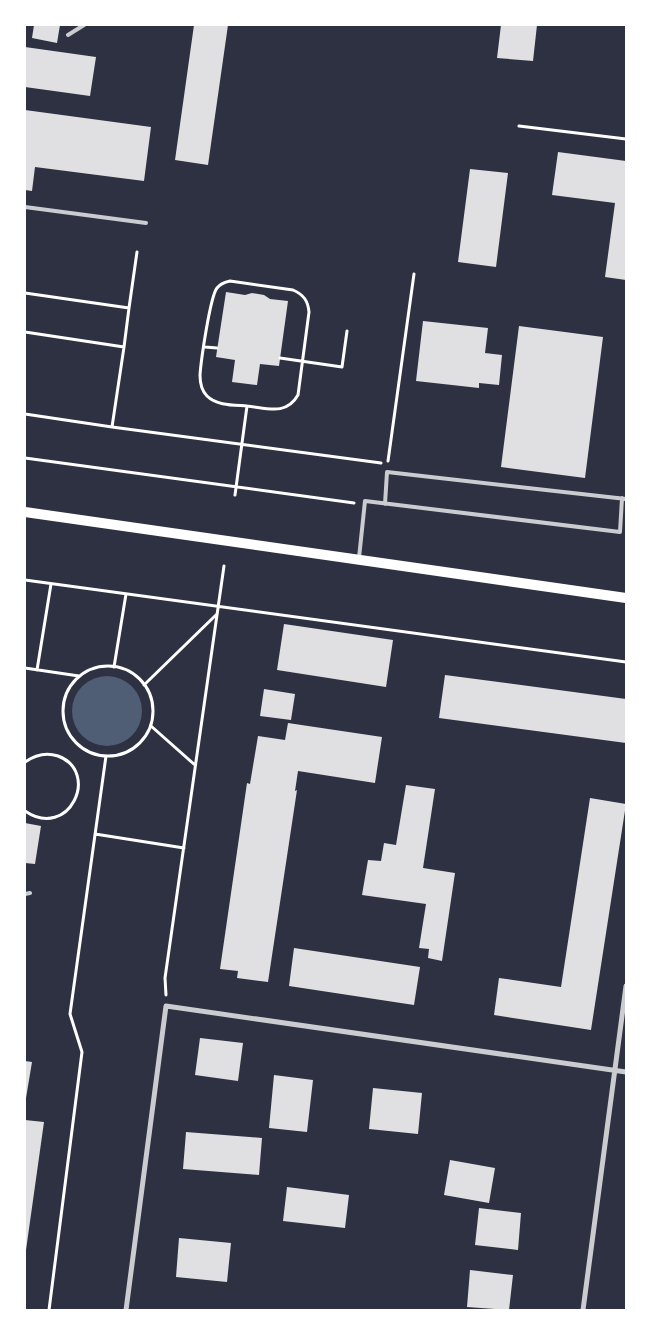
<svg xmlns="http://www.w3.org/2000/svg" width="651" height="1335" font-family="'PT Sans Narrow',sans-serif">
  <rect width="100%" height="100%" fill="#2d3142"/>
  <path fill="#4f5d75" d="M72 711a35 35 0 1 1 70 0a35 35 0 1 1-70 0Z"/>
  <path fill="#e0e0e3" d="M 34,25 L 60,25 L 57,43 L 32,38 Z
    M 194,25 L 228,25 L 208,165 L 175,160 Z
    M 501,25 L 537,25 L 533,61 L 497,58 Z
    M 25,47 L 96,57 L 90,96 L 25,87 Z
    M 25,110 L 151,127 L 144,181 L 35,167 L 32,191 L 25,190 Z
    M 558,152 L 626,161 L 626,280 L 605,277 L 615,203 L 552,195 Z
    M 470,169 L 508,173 L 496,267 L 458,262 Z
    M 226,292 L 245,295 L 252,293 L 264,295 L 270,299 L 288,301 L 279,366 L 260,364 L 257,385 L 232,382 L 235,360 L 216,357 Z
    M 423,321 L 488,328 L 485,353 L 502,355 L 499,385 L 479,383 L 479,388 L 416,381 Z
    M 519,326 L 603,337 L 585,478 L 501,467 Z
    M 284,624 L 393,640 L 386,687 L 277,670 Z
    M 445,675 L 626,699 L 626,743 L 439,718 Z
    M 264,689 L 295,694 L 291,720 L 260,716 Z
    M 288,723 L 382,737 L 375,783 L 298,771 L 295,791 L 297,790 L 268,982 L 237,978 L 238,971 L 220,969 L 247,783 L 250,784 L 258,736 L 285,740 Z
    M 406,785 L 435,789 L 423,868 L 455,873 L 442,961 L 428,958 L 429,949 L 419,948 L 426,904 L 362,895 L 368,860 L 381,861 L 384,843 L 396,845 Z
    M 590,798 L 626,804 L 591,1030 L 494,1015 L 499,978 L 561,987 Z
    M 25,823 L 41,826 L 35,864 L 25,863 Z
    M 294,948 L 420,967 L 414,1005 L 289,986 Z
    M 200,1038 L 243,1043 L 238,1081 L 195,1075 Z
    M 25,1061 L 32,1062 L 26,1098 L 25,1098 Z
    M 274,1075 L 313,1080 L 307,1132 L 269,1128 Z
    M 373,1088 L 422,1093 L 418,1134 L 369,1129 Z
    M 25,1120 L 44,1122 L 26,1250 L 25,1250 Z
    M 186,1132 L 262,1138 L 259,1175 L 183,1169 Z
    M 450,1160 L 495,1168 L 489,1203 L 444,1195 Z
    M 287,1187 L 349,1195 L 345,1228 L 283,1221 Z
    M 479,1208 L 521,1213 L 518,1250 L 475,1245 Z
    M 179,1238 L 231,1243 L 227,1282 L 176,1277 Z
    M 470,1270 L 513,1275 L 509,1310 L 467,1307 Z"/>
  <g fill="none" stroke-linecap="round" stroke-linejoin="round">
    <path stroke="#fff" stroke-width="3" d="M 519,126 L 626,139
      M 25,293 L 129,308 L 124,347
      M 129,308 L 137,252
      M 25,332 L 124,347 L 112,427 L 381,463
      M 205,347 L 217,348
      M 280,358 L 342,367 L 347,331
      M 25,414 L 112,427
      M 25,458 L 354,503
      M 388,461 L 414,274
      M 235,495 L 247,406 C 235,405 217,406 207,396 C 202,391 200,382 200,375 C 201,361 210,297 217,288 C 221,283 225,282 230,281 L 293,290 C 304,295 308,301 309,312 L 298,395 C 286,416 267,408 247,406
      M 25,580 L 626,662
      M63 711a45 45 0 1 1 90 0a45 45 0 1 1-90 0Z
      M 114,667 L 126,594
      M 25,668 L 79,676
      M 37,670 L 51,584
      M 144,685 L 217,614
      M 151,726 L 195,765
      M 25,762 C 35,755 46,752 58,756 C 101,772 69,841 25,811
      M 95,834 L 184,848
      M 166,995 L 165,978 L 224,566
      M 49,1310 L 82,1052 L 70,1014 L 106,756"/>
    <path stroke="#caccd0" stroke-width="4" d="M 68,35 L 84,25
      M 25,207 L 146,223
      M 385,504 L 387,472 L 626,499
      M 359,558 L 365,501 L 620,532 L 622,498
      M 25,894 L 30,893"/>
    <path stroke="#caccd0" stroke-width="5" d="M 126,1310 L 166,1006 L 626,1072
      M 583,1310 L 626,986"/>
    <path stroke="#fff" stroke-width="10" d="M 25,512 L 626,598"/>
  </g>
  <rect width="651" height="1335" fill="none" stroke="#ffffff" stroke-width="52"/>
</svg>
